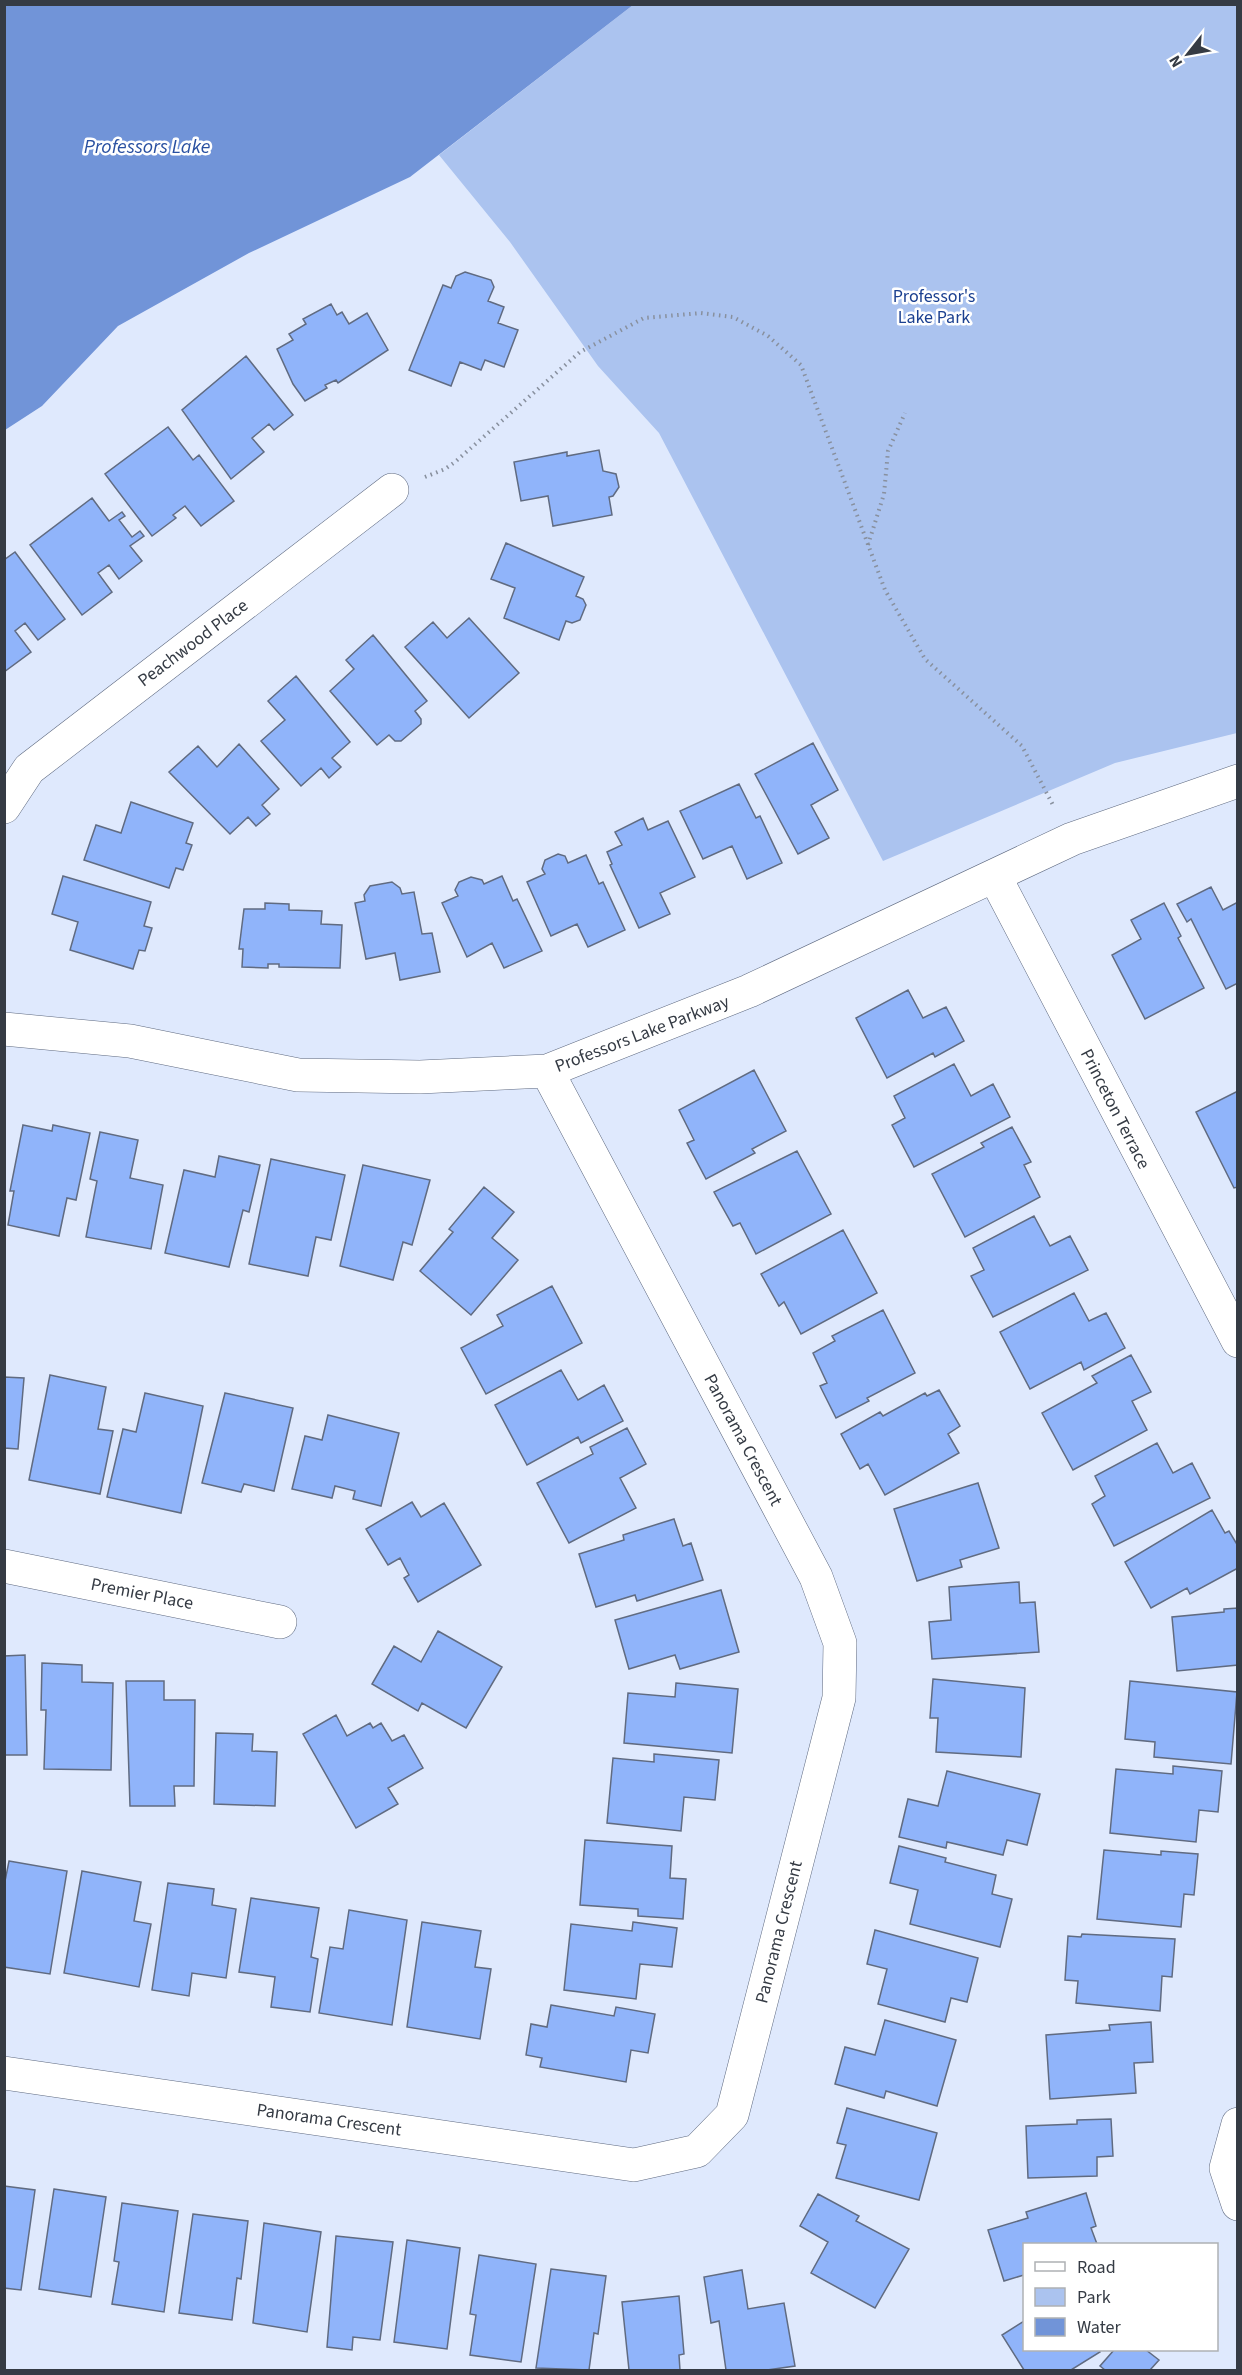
<svg xmlns="http://www.w3.org/2000/svg" width="1242" height="2375" font-family="'Source Sans 3',sans-serif">
  <rect width="100%" height="100%" fill="#dfe9fd"/>
  <path fill="#abc3ef" d="M 633,5 L 1237,5 L 1237,733 L 1115,763 L 883,861 L 659,433 L 598,366 L 510,242 L 439,155 Z"/>
  <path fill="#7194d8" d="M 5,4 L 633,4 L 633,5 L 410,177 L 249,253 L 118,326 L 42,406 L 5,430 Z"/>
  <path fill="#90b4fa" stroke="#606b81" stroke-width="1.5" d="M 465,272 L 491,280 L 494,287 L 488,301 L 504,307 L 498,323 L 518,330 L 504,367 L 485,360 L 481,370 L 460,362 L 451,386 L 409,370 L 443,285 L 451,288 L 456,276 Z
    M 331,304 L 337,315 L 342,312 L 349,324 L 367,313 L 388,350 L 338,383 L 336,380 L 325,385 L 327,388 L 305,401 L 293,384 L 277,349 L 293,340 L 289,334 L 306,324 L 303,319 Z
    M 246,356 L 293,415 L 274,430 L 269,424 L 252,438 L 264,452 L 231,479 L 182,410 Z
    M 168,427 L 193,460 L 199,455 L 234,501 L 201,526 L 185,506 L 173,515 L 176,518 L 152,536 L 105,474 Z
    M 599,450 L 603,471 L 616,474 L 619,487 L 613,496 L 609,497 L 612,515 L 553,526 L 548,496 L 521,501 L 514,462 L 567,452 L 567,456 Z
    M 92,498 L 109,521 L 122,512 L 125,516 L 119,520 L 132,537 L 140,531 L 144,536 L 130,546 L 142,561 L 119,579 L 109,565 L 98,573 L 112,592 L 82,615 L 30,545 Z
    M 506,543 L 584,577 L 576,596 L 583,599 L 586,605 L 580,620 L 572,623 L 566,621 L 559,640 L 504,618 L 515,588 L 491,579 Z
    M 15,552 L 65,619 L 38,640 L 25,623 L 15,631 L 31,652 L 4,672 L 4,560 Z
    M 469,618 L 519,673 L 469,718 L 405,647 L 433,622 L 447,638 Z
    M 373,635 L 427,701 L 415,711 L 421,719 L 421,724 L 401,741 L 395,741 L 389,735 L 377,745 L 330,691 L 354,669 L 346,660 Z
    M 296,676 L 350,742 L 332,758 L 341,767 L 329,778 L 321,768 L 301,786 L 261,741 L 285,720 L 268,701 Z
    M 813,743 L 838,790 L 811,805 L 829,838 L 798,854 L 755,774 Z
    M 239,744 L 279,789 L 262,805 L 270,814 L 256,826 L 248,817 L 230,834 L 169,772 L 198,746 L 217,767 Z
    M 739,784 L 756,818 L 760,816 L 782,863 L 747,879 L 732,846 L 703,859 L 680,811 Z
    M 131,802 L 193,823 L 186,843 L 192,845 L 183,870 L 176,868 L 169,888 L 84,860 L 96,825 L 121,833 Z
    M 643,818 L 648,830 L 668,821 L 695,877 L 660,893 L 670,914 L 639,928 L 610,865 L 612,864 L 607,852 L 622,845 L 615,832 Z
    M 558,854 L 565,856 L 568,863 L 586,855 L 599,884 L 603,882 L 625,930 L 588,947 L 577,924 L 551,936 L 527,882 L 545,874 L 542,869 L 545,860 Z
    M 63,876 L 151,902 L 144,926 L 152,928 L 145,951 L 139,950 L 133,969 L 70,950 L 78,922 L 52,914 Z
    M 502,876 L 513,901 L 517,899 L 542,951 L 504,968 L 492,943 L 467,957 L 442,903 L 458,896 L 455,890 L 459,882 L 471,877 L 482,880 L 484,884 Z
    M 392,882 L 400,888 L 402,894 L 414,892 L 422,934 L 432,933 L 440,972 L 400,980 L 395,953 L 366,959 L 355,903 L 365,901 L 364,895 L 370,886 Z
    M 1211,887 L 1223,910 L 1238,902 L 1238,983 L 1226,989 L 1191,919 L 1187,922 L 1177,904 Z
    M 265,903 L 289,904 L 289,910 L 322,911 L 321,924 L 342,925 L 340,968 L 279,967 L 279,964 L 268,964 L 268,968 L 242,967 L 243,949 L 239,949 L 244,909 L 265,909 Z
    M 1164,903 L 1181,936 L 1178,938 L 1204,988 L 1145,1019 L 1112,955 L 1141,939 L 1131,920 Z
    M 908,990 L 923,1018 L 946,1007 L 964,1041 L 935,1057 L 933,1053 L 887,1078 L 856,1018 Z
    M 954,1064 L 971,1096 L 993,1084 L 1010,1117 L 914,1167 L 892,1125 L 905,1118 L 894,1096 Z
    M 754,1070 L 786,1131 L 752,1149 L 755,1153 L 706,1179 L 687,1143 L 694,1140 L 679,1110 Z
    M 1238,1091 L 1238,1187 L 1234,1188 L 1196,1112 Z
    M 23,1125 L 52,1131 L 53,1125 L 90,1133 L 76,1200 L 67,1198 L 59,1236 L 8,1225 L 14,1191 L 10,1191 Z
    M 1012,1127 L 1031,1162 L 1024,1165 L 1040,1197 L 965,1237 L 932,1174 L 984,1147 L 981,1143 Z
    M 100,1132 L 138,1140 L 130,1178 L 163,1185 L 151,1249 L 86,1237 L 97,1181 L 90,1179 Z
    M 797,1151 L 831,1214 L 756,1254 L 740,1223 L 733,1226 L 714,1192 Z
    M 219,1156 L 260,1165 L 249,1212 L 243,1210 L 229,1267 L 165,1253 L 184,1170 L 215,1177 Z
    M 271,1159 L 345,1175 L 331,1240 L 316,1237 L 308,1276 L 249,1264 Z
    M 363,1165 L 430,1180 L 412,1245 L 403,1242 L 393,1280 L 340,1266 Z
    M 484,1187 L 514,1212 L 492,1238 L 518,1260 L 471,1315 L 420,1271 L 453,1232 L 449,1229 Z
    M 1034,1216 L 1050,1246 L 1070,1236 L 1088,1270 L 993,1317 L 971,1276 L 984,1270 L 973,1248 Z
    M 843,1230 L 877,1293 L 801,1334 L 784,1302 L 779,1306 L 761,1274 Z
    M 552,1286 L 582,1343 L 486,1394 L 461,1348 L 503,1326 L 497,1315 Z
    M 1074,1293 L 1089,1321 L 1106,1313 L 1125,1348 L 1084,1370 L 1081,1362 L 1030,1389 L 1000,1332 Z
    M 883,1310 L 915,1373 L 867,1398 L 869,1401 L 836,1418 L 820,1386 L 827,1383 L 813,1353 L 835,1341 L 832,1336 Z
    M 1131,1355 L 1151,1392 L 1132,1401 L 1147,1430 L 1073,1470 L 1042,1413 L 1097,1383 L 1092,1376 Z
    M 561,1370 L 578,1400 L 604,1385 L 623,1421 L 581,1443 L 578,1437 L 527,1465 L 495,1405 Z
    M 50,1375 L 106,1387 L 98,1429 L 113,1431 L 100,1494 L 29,1480 Z
    M 4,1377 L 24,1378 L 18,1449 L 4,1448 Z
    M 939,1390 L 960,1426 L 948,1434 L 959,1453 L 885,1495 L 868,1464 L 860,1469 L 841,1434 L 880,1412 L 883,1416 L 925,1393 L 927,1396 Z
    M 145,1393 L 203,1406 L 181,1513 L 107,1497 L 123,1429 L 136,1432 Z
    M 225,1393 L 293,1408 L 274,1491 L 244,1484 L 241,1492 L 202,1483 Z
    M 328,1415 L 399,1433 L 381,1506 L 353,1499 L 355,1491 L 335,1486 L 332,1498 L 292,1489 L 305,1436 L 322,1440 Z
    M 627,1428 L 646,1464 L 620,1478 L 636,1508 L 569,1543 L 537,1483 L 593,1454 L 590,1447 Z
    M 1157,1443 L 1173,1473 L 1192,1463 L 1210,1498 L 1114,1546 L 1092,1504 L 1105,1496 L 1095,1476 Z
    M 978,1483 L 999,1548 L 960,1560 L 962,1567 L 917,1581 L 894,1509 Z
    M 412,1502 L 421,1517 L 444,1503 L 481,1565 L 418,1602 L 404,1578 L 409,1575 L 400,1558 L 388,1565 L 366,1529 Z
    M 1212,1510 L 1225,1533 L 1229,1531 L 1238,1546 L 1238,1568 L 1190,1594 L 1187,1588 L 1151,1608 L 1125,1562 Z
    M 674,1519 L 683,1546 L 691,1543 L 703,1580 L 637,1601 L 635,1595 L 596,1607 L 579,1554 L 624,1540 L 623,1535 Z
    M 1019,1582 L 1020,1603 L 1035,1602 L 1039,1652 L 932,1659 L 929,1622 L 951,1620 L 949,1587 Z
    M 721,1590 L 739,1652 L 680,1669 L 675,1655 L 629,1669 L 615,1620 Z
    M 1238,1608 L 1238,1665 L 1177,1671 L 1172,1617 L 1224,1612 L 1224,1609 Z
    M 438,1631 L 502,1667 L 466,1728 L 422,1703 L 418,1711 L 372,1684 L 394,1646 L 421,1662 Z
    M 25,1655 L 27,1755 L 4,1755 L 4,1656 Z
    M 42,1663 L 82,1665 L 82,1682 L 113,1683 L 111,1770 L 44,1769 L 46,1710 L 41,1710 Z
    M 933,1679 L 1025,1688 L 1021,1757 L 936,1752 L 938,1718 L 930,1718 Z
    M 126,1681 L 164,1681 L 164,1700 L 195,1700 L 194,1786 L 174,1786 L 175,1806 L 130,1806 Z
    M 1130,1681 L 1237,1692 L 1231,1764 L 1154,1757 L 1155,1742 L 1125,1739 Z
    M 676,1683 L 738,1689 L 732,1753 L 624,1743 L 628,1693 L 675,1697 Z
    M 336,1715 L 347,1736 L 370,1723 L 373,1728 L 381,1723 L 392,1741 L 404,1735 L 423,1768 L 388,1788 L 398,1804 L 356,1828 L 303,1734 Z
    M 216,1733 L 253,1734 L 252,1751 L 277,1752 L 275,1806 L 214,1804 Z
    M 654,1754 L 719,1760 L 715,1800 L 684,1797 L 681,1831 L 607,1823 L 613,1758 L 654,1762 Z
    M 1173,1766 L 1222,1771 L 1218,1812 L 1199,1810 L 1196,1842 L 1110,1833 L 1116,1769 L 1173,1774 Z
    M 947,1771 L 1040,1794 L 1027,1845 L 1007,1840 L 1003,1855 L 947,1842 L 946,1848 L 899,1837 L 908,1799 L 938,1806 Z
    M 585,1840 L 672,1846 L 670,1878 L 686,1879 L 683,1919 L 638,1916 L 638,1909 L 580,1905 Z
    M 899,1846 L 946,1858 L 945,1862 L 996,1875 L 992,1894 L 1012,1899 L 1000,1947 L 910,1924 L 918,1890 L 890,1883 Z
    M 1104,1850 L 1161,1855 L 1161,1851 L 1198,1854 L 1194,1895 L 1184,1894 L 1181,1927 L 1097,1919 Z
    M 9,1861 L 67,1871 L 50,1974 L 4,1967 L 4,1886 Z
    M 82,1871 L 141,1882 L 134,1921 L 151,1924 L 139,1987 L 64,1973 Z
    M 168,1883 L 214,1889 L 212,1905 L 236,1909 L 226,1978 L 192,1973 L 189,1996 L 152,1990 Z
    M 251,1898 L 319,1908 L 311,1957 L 318,1959 L 310,2012 L 271,2007 L 275,1977 L 239,1972 Z
    M 349,1910 L 407,1920 L 392,2025 L 319,2013 L 330,1947 L 343,1949 Z
    M 422,1922 L 481,1931 L 475,1967 L 491,1969 L 480,2039 L 407,2027 Z
    M 633,1922 L 677,1928 L 672,1967 L 640,1964 L 636,1999 L 564,1990 L 571,1924 L 632,1931 Z
    M 875,1930 L 978,1958 L 967,2002 L 951,1998 L 945,2022 L 878,2004 L 887,1969 L 867,1964 Z
    M 1082,1934 L 1175,1939 L 1172,1977 L 1162,1976 L 1160,2011 L 1076,2003 L 1078,1981 L 1065,1980 L 1068,1936 L 1081,1937 Z
    M 551,2005 L 614,2016 L 616,2007 L 655,2014 L 648,2053 L 631,2050 L 626,2082 L 540,2067 L 542,2058 L 526,2055 L 531,2024 L 547,2027 Z
    M 885,2020 L 956,2040 L 937,2106 L 886,2091 L 884,2098 L 835,2084 L 845,2047 L 875,2055 Z
    M 1151,2022 L 1153,2062 L 1134,2063 L 1136,2093 L 1050,2099 L 1046,2035 L 1110,2030 L 1109,2025 Z
    M 847,2108 L 937,2133 L 919,2200 L 836,2178 L 846,2145 L 837,2143 Z
    M 1111,2119 L 1113,2156 L 1097,2157 L 1097,2176 L 1028,2178 L 1026,2126 L 1077,2124 L 1077,2120 Z
    M 4,2186 L 35,2190 L 21,2290 L 4,2288 Z
    M 54,2189 L 106,2197 L 91,2297 L 39,2289 Z
    M 1086,2193 L 1096,2226 L 1091,2228 L 1097,2244 L 1024,2244 L 1024,2275 L 1004,2281 L 988,2230 L 1028,2218 L 1026,2212 Z
    M 818,2194 L 859,2216 L 856,2221 L 909,2249 L 875,2308 L 811,2273 L 828,2242 L 800,2226 Z
    M 122,2203 L 178,2211 L 164,2312 L 112,2304 L 119,2262 L 114,2261 Z
    M 193,2214 L 248,2221 L 241,2279 L 237,2278 L 232,2320 L 179,2313 Z
    M 264,2223 L 321,2232 L 307,2332 L 253,2323 Z
    M 336,2236 L 393,2242 L 380,2340 L 353,2337 L 352,2350 L 327,2347 Z
    M 407,2240 L 460,2248 L 447,2349 L 394,2342 Z
    M 479,2255 L 536,2264 L 521,2362 L 470,2355 L 476,2315 L 470,2314 Z
    M 551,2269 L 606,2276 L 598,2334 L 594,2333 L 589,2370 L 536,2368 Z
    M 742,2270 L 748,2309 L 784,2303 L 795,2366 L 767,2370 L 726,2370 L 719,2321 L 711,2323 L 704,2277 Z
    M 679,2296 L 684,2354 L 679,2355 L 680,2370 L 629,2370 L 622,2302 Z
    M 1024,2321 L 1024,2350 L 1099,2350 L 1100,2352 L 1071,2370 L 1024,2370 L 1002,2335 Z
    M 1114,2350 L 1146,2350 L 1159,2360 L 1150,2370 L 1105,2370 L 1100,2366 Z"/>
  <g fill="none" stroke-linecap="round" stroke-linejoin="round">
    <defs>
      <path id="minor" d="M 4,807 L 29,769 L 392,490
        M 995,877 L 1238,1341
        M 4,1029 L 130,1041 L 298,1075 L 420,1077 L 547,1071 L 749,991 L 1072,839 L 1238,781
        M 4,1566 L 280,1622
        M 4,2073 L 634,2165 L 697,2151 L 732,2115 L 839,1698 L 840,1643 L 816,1577 L 547,1071
        M 1238,2124 L 1226,2168 L 1238,2204"/>
    </defs>
    <use href="#minor" stroke="#5f6a80" stroke-width="34"/>
    <path stroke="#88909e" stroke-width="4" stroke-dasharray="1.5 4.5" stroke-linecap="butt" d="M 425,477 L 445,469 L 455,462 L 580,352 L 644,318 L 701,313 L 733,317 L 768,336 L 801,365 L 885,590 L 925,659 L 1022,746 L 1054,807
      M 868,545 L 884,494 L 888,451 L 905,413"/>
    <use href="#minor" stroke="#fff" stroke-width="33"/>
  </g>
  <g text-anchor="middle" dominant-baseline="central" stroke-width="5" stroke-linejoin="round" paint-order="stroke">
    <g font-size="18" fill="#1b4090" stroke="#fff">
      <text x="934" y="296">Professor's<tspan x="934" dy="21">Lake Park</tspan></text>
    </g>
    <g font-size="18" fill="#353b44" stroke="#fff">
      <text transform="translate(193 643) rotate(-37)">Peachwood Place</text>
      <text transform="translate(642 1034) rotate(-21)">Professors Lake Parkway</text>
      <text transform="translate(1115 1109) rotate(63)">Princeton Terrace</text>
      <text transform="translate(743 1440) rotate(62)">Panorama Crescent</text>
      <text transform="translate(142 1594) rotate(11)">Premier Place</text>
      <text transform="translate(779 1932) rotate(-76)">Panorama Crescent</text>
      <text transform="translate(329 2120) rotate(8)">Panorama Crescent</text>
    </g>
    <g font-size="20" font-style="italic" fill="#2950a1" stroke="#fff">
      <text x="147" y="147">Professors Lake</text>
    </g>
  </g>
  <rect width="1242" height="2375" fill="none" stroke="#353b44" stroke-width="12"/>
  <rect x="1023" y="2243" width="195" height="108" fill="#ffffff" stroke="#aeb1b4" stroke-width="1.5"/>
  <rect x="1035" y="2262" width="30" height="9" fill="#ffffff" stroke="#aeb1b4" stroke-width="1.5"/>
  <text x="1077" y="2273" font-size="18" fill="#353b44">Road</text>
  <rect x="1035" y="2288" width="30" height="18" fill="#abc3ef" stroke="#aeb1b4" stroke-width="1.5"/>
  <text x="1077" y="2303" font-size="18" fill="#353b44">Park</text>
  <rect x="1035" y="2318" width="30" height="18" fill="#7194d8" stroke="#aeb1b4" stroke-width="1.5"/>
  <text x="1077" y="2333" font-size="18" fill="#353b44">Water</text>
  <g transform="translate(1188 54) rotate(239)" stroke="#ffffff" stroke-width="4.5" paint-order="stroke">
  <path d="M0-4.5L10 22L0 15L-10 22Z" fill="#353b44"/>
  <text y="-9" font-size="16" font-weight="bold" text-anchor="middle" fill="#353b44">N</text>
  </g>
</svg>
